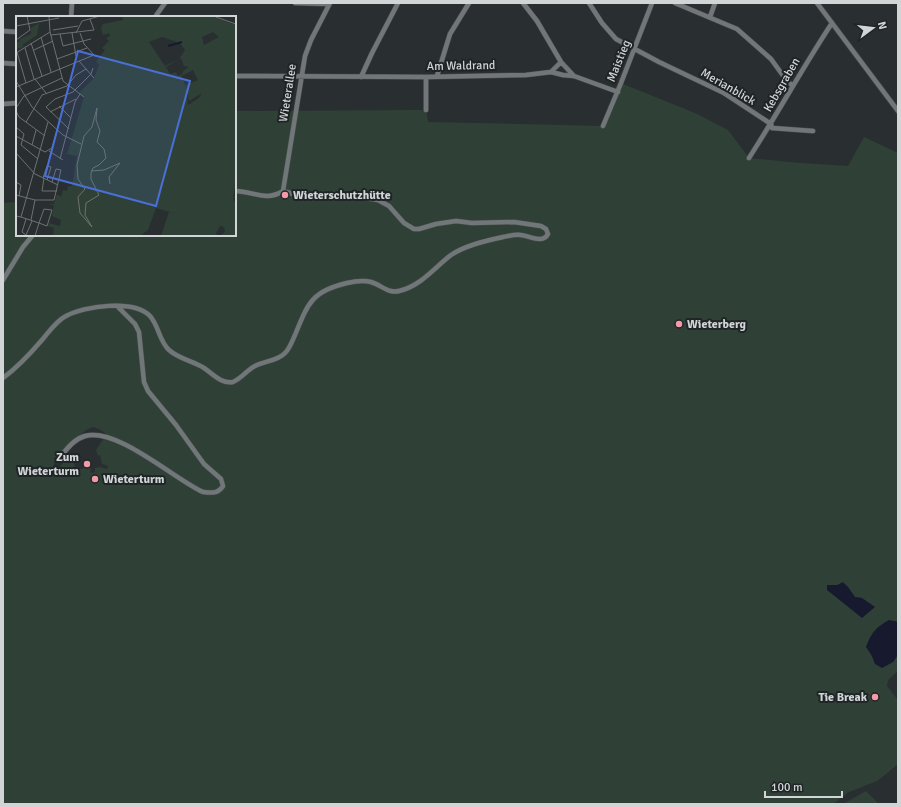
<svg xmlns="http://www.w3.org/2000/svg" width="901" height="807" font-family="Signika,sans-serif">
  <rect width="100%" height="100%" fill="#292e30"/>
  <path fill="#2f4136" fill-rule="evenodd" d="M 623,84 L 695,113 L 728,130 L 749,158 L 801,163 L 848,166 L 864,137 L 898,153 L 898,622 L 895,621 L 866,646 L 872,656 L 875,664 L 893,662 L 898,655 L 898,671 L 888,680 L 887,686 L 898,700 L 898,761 L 897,765 L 877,781 L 849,792 L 833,804 L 3,804 L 3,203 L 17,202 L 17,235 L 235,235 L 235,111 L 426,110 L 428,122 L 603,126 L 618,92 ZM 93,427 L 101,430 L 107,435 L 107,438 L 104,438 L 96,450 L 98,456 L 100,455 L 102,464 L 108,466 L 107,469 L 100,467 L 95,468 L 95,472 L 91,473 L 90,467 L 75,470 L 74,463 L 64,461 L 56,473 L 52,471 L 54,466 L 54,458 L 58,456 L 86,430 ZM 827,585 L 848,587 L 855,597 L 862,598 L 862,618 Z
    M 866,791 L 879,804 L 843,804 Z"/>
  <path fill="#17192e" d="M 843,582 L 848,587 L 855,597 L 862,598 L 875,607 L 862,618 L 827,590 L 827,585 L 837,585 Z
    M 889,620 L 898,622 L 898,655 L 893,662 L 882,668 L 875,664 L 872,656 L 866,647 C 872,632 875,628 889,620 Z"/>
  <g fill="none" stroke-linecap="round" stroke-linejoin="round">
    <defs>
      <path id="minor" d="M 295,3 L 329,4
        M 523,3 L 537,21 L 561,62 L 574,76
        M 589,3 L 602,23 L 616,39 L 659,62 L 724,93 L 771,124 L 772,128 L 813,131
        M 675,3 L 737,29 L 771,59 L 787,81 L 793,86
        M 817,3 L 898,111
        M 71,17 L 72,3
        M 155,17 L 165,3
        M 710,17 L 715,3
        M 3,31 L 17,32
        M 3,63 L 17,64
        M 551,72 L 561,62
        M 235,76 L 426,77 L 526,75 L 551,72 L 563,75 L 574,76 L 618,92
        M 437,76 L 450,34 L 469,3
        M 361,77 L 372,53 L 398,3
        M 3,104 L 17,103
        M 426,110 L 426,77
        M 603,126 L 621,83 L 652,3
        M 749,158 C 778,113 803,67 832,23
        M 235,191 C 253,191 266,202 283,191
        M 283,191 L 305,56 L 311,40 L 330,3
        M 3,280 L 23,247 L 33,235
        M 3,378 C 18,367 30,354 42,340 C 49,332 56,321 66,316 C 84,306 134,299 150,316 C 159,326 159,341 169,350 C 179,359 193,361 204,368 C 213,374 221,384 233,382 C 242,378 247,370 255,366 C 264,361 278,361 285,353 C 290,348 292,341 295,335 C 308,303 312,291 347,283 C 356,281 363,280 371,282 C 381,285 389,294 399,291 C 421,286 435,267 451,255 C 466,245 486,241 503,237 C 509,236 515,234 521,235 C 530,236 543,244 548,234 L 546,229 L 541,226 L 514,222 L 472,223 L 456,221 L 436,224 L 419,229 L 414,229 L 404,223 L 389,206 L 378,200 L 342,194 L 293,194 L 283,191
        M 60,458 C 66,449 74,439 85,436 C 117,427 174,479 203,492 C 211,493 218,494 223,486 L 221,479 L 204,464 L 176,425 L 148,391 L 144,382 L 139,332 L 135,324 L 118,307"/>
    </defs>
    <use href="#minor" stroke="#484b4d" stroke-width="5.5"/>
    <use href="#minor" stroke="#717778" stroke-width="4.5"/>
  </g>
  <g fill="#f39aa9" stroke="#1f2426" stroke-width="1.5">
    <circle cx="285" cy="195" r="4"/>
    <circle cx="679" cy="324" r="4"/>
    <circle cx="87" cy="464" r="4"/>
    <circle cx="95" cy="479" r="4"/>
    <circle cx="875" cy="697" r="4"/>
  </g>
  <g text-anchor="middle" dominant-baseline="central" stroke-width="4" stroke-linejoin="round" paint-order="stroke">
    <g font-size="12" fill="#d2d5d6" stroke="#1f2426">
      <text transform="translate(619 61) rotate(-68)">Maistieg</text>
      <text transform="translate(461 66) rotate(-1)">Am Waldrand</text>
      <text transform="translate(782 85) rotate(-60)">Kebsgraben</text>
      <text transform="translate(728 87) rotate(30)">Merianblick</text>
      <text transform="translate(288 93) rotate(-81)">Wieterallee</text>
    </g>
    <g font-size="12" font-weight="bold" fill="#d2d5d6" stroke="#1f2426" text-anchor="start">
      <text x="293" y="195">Wieterschutzhütte</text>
      <text x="687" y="324">Wieterberg</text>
      <text x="79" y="457" text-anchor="end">Zum<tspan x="79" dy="14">Wieterturm</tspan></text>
      <text x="103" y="479">Wieterturm</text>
      <text x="867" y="697" text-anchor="end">Tie Break</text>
    </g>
  </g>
  <g transform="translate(16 16)">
    <rect width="220" height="220" fill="#292e30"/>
    <path d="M 111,0 L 194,0 L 220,9 L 220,166 L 217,181 L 220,180 L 217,183 L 220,188 L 220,220 L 204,220 L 209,216 L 208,211 L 204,210 L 200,217 L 202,220 L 145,220 L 153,196 L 161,198 L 140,192 L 132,214 L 124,220 L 37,220 L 38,212 L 32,210 L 33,207 L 44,210 L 45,204 L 36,200 L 38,189 L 28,188 L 38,188 L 41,178 L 45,181 L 47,174 L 51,175 L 52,170 L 56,170 L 61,140 L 51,138 L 68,81 L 63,77 L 78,62 L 83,49 L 80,45 L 89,34 L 86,32 L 93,25 L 90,22 L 94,20 L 93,17 L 87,19 L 85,12 L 87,8 L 107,4 L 106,1 ZM 197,16 L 203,21 L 188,29 L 186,21 ZM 146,21 L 161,26 L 152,31 L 164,27 L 169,34 L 163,43 L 149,50 L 133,26 ZM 165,42 L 168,50 L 173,51 L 167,55 L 166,60 L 177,54 L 182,64 L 170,69 L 173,85 L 186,77 L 183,82 L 172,89 L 171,74 L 165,58 L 162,60 L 160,56 L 154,58 L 150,51 ZM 23,7 L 21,19 L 6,29 L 8,31 L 0,33 L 0,27 L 5,25 L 2,24 L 15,18 L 15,12 Z" fill="#2f4136" fill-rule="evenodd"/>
    <path fill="none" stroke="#17192e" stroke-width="2" d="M 152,30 L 166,26"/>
    <path fill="none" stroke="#6d7172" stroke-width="1" d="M 197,0 L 220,8M 66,5 L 84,0M 0,10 L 43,2M 37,14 L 62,10M 34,16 L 47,65 L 68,81M 56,17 L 60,40M 60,17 L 66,5M 44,18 L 47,30 L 75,23M 35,19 L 78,14 L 74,3M 25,21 L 35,56M 0,24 L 14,14 L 11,0M 15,27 L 26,60M 9,32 L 18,63M 18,34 L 37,25M 1,36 L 10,67M 0,37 L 34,16 L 33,0M 41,43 L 71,32M 63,45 L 78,62M 19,63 L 30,77M 0,65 L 16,91 L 47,119 L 65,128M 0,71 L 78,39 L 68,28 L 64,17M 43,90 L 55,102M 0,92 L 8,80 L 46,62M 81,92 L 80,104 L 84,115 L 81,126 L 88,133 L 90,142 L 83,149 L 77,152 L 75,157 L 75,163 L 83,179 L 70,187 L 69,199 L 76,211 L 64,197 L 62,181 L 69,173 L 62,163 L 61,149 L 68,120 L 76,111 ZM 0,95 L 3,101 L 29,120M 34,96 L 60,83M 10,106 L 26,79 L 51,70 L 60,59 L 70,53M 0,111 L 8,118 L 5,129 L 22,143M 53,113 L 30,91 L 39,83 L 57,76 L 75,58 L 77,52M 0,120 L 29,136 L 36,132 L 41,115M 16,129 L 20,114M 33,135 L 47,144M 0,137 L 19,158 L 42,169M 44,143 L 59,86 L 64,78M 75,155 L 88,154 L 104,147 L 93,161 L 94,168M 27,162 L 31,150 L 35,151 L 31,164M 28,162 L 26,175 L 41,175M 0,166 L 5,169 L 3,180M 0,179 L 19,184 L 38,184 L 45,154 L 40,153 L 36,166M 0,200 L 5,201 L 23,207 L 31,210 L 36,194 L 28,193 L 23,207 L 19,220M 5,201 L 32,106M 10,203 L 6,216 L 10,219 L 16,205M 15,204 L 19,184"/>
    <path fill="#4a70d8" fill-opacity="0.15" stroke="#4a70d8" stroke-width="2" d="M 62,35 L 174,65 L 140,190 L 29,160 Z"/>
    <rect width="220" height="220" fill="none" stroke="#d2d5d6" stroke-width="2"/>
  </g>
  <rect width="901" height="807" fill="none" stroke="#d2d5d6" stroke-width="8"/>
  <g transform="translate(873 28) rotate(75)" stroke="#1f2426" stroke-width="3" paint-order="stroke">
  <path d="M0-3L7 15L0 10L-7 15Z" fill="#d2d5d6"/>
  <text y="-6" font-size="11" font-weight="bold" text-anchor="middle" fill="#d2d5d6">N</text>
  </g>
  <path d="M765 791v6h77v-6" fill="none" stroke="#d2d5d6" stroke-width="2"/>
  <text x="771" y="791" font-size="12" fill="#d2d5d6" stroke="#1f2426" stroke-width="3" paint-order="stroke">100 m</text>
</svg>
